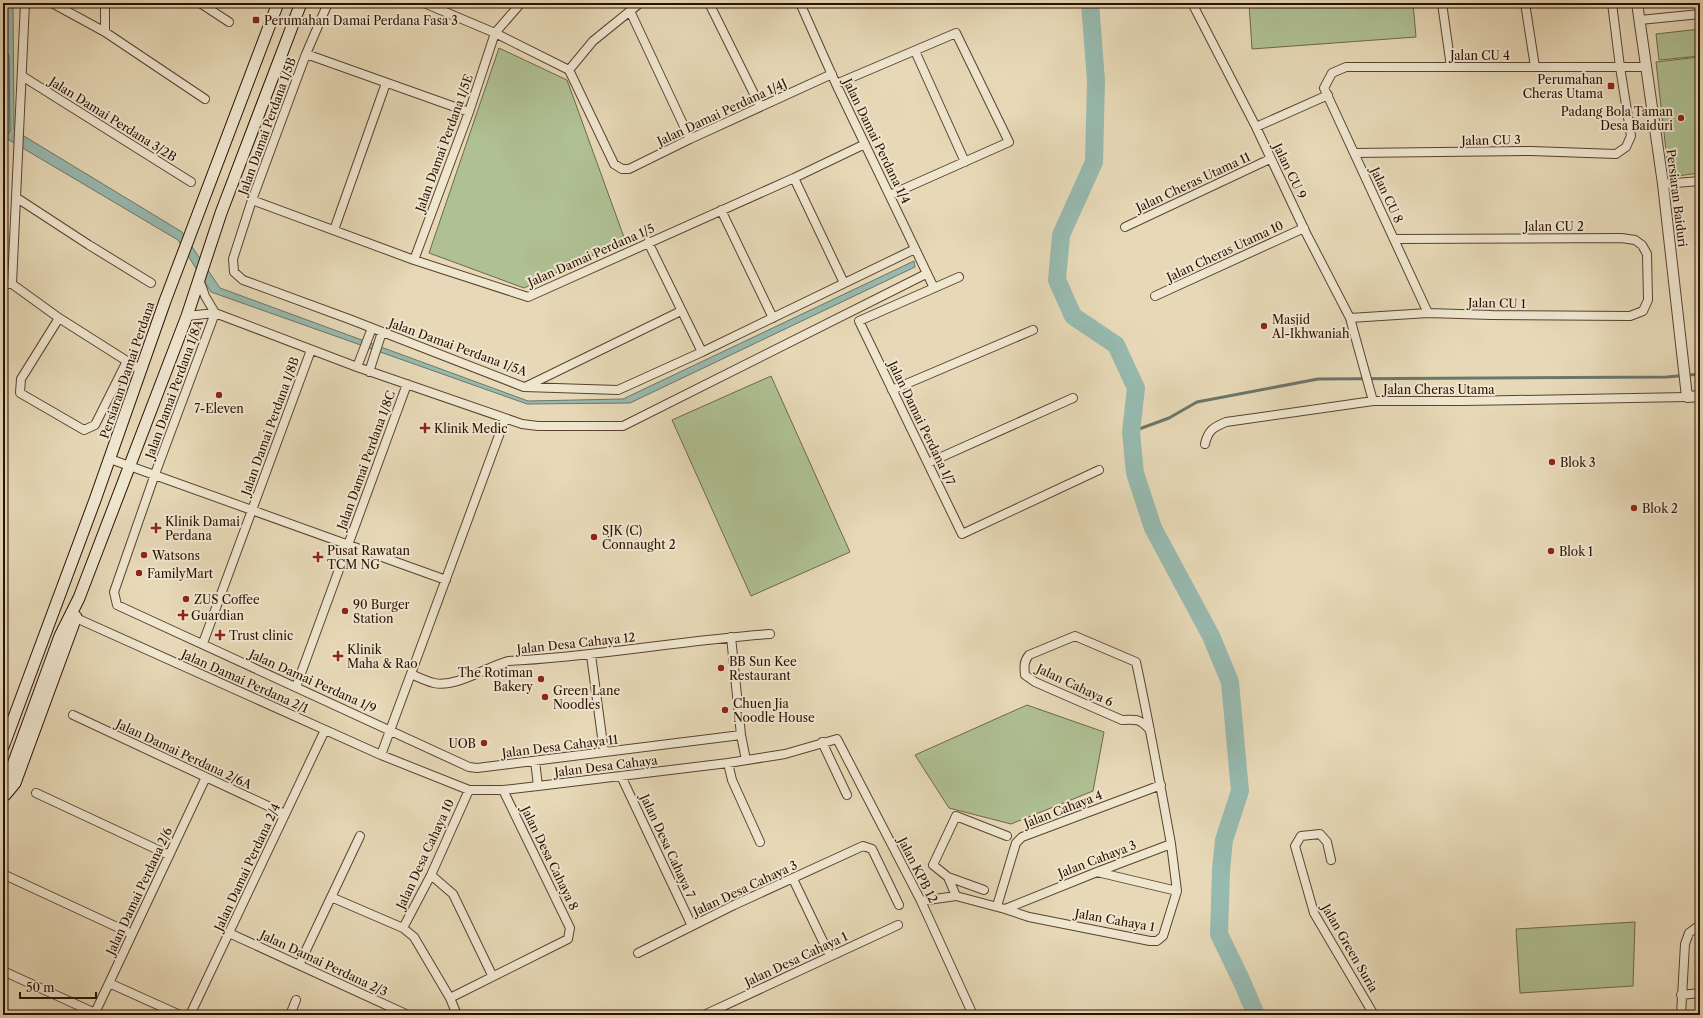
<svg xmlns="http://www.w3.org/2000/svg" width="1703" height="1018" font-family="'Libre Caslon Text',serif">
  <rect width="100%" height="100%" fill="#e7d9b7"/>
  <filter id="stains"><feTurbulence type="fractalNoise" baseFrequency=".005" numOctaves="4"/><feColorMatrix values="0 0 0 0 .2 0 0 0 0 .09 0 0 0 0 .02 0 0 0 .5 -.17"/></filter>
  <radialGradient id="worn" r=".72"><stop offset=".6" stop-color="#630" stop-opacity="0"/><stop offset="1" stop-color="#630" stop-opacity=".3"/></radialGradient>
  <path fill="#afc093" stroke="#6d684a" d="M 1249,3 L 1413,3 L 1416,37 L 1252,49 Z
    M 1700,29 L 1700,56 L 1659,60 L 1656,34 Z
    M 499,48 L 567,80 L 625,240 L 524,288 L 429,253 Z
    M 1700,57 L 1700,173 L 1669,177 L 1656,62 Z
    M 771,376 L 850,552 L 751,596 L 672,420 Z
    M 1027,705 L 1104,732 L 1093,791 L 1011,824 L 949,808 L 915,755 Z
    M 1635,922 L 1633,986 L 1520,993 L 1516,929 Z"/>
  <path fill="#97bab0" stroke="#6c766a" d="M 5,3 L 13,3 L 14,130 L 182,232 L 220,288 L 528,401 L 623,399 L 914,261 L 915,267 L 630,403 L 527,404 L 211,292 L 178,240 L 4,137 Z"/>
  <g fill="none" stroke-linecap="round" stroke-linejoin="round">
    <path stroke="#616559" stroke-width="1" d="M 3,55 L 8,54 L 9,56 L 10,132 L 8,134 L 3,133
      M 3,60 L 4,62 L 4,126 L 3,128"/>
    <path stroke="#6c766a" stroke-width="3" d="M 1131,432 L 1169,418 L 1197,402 L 1318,379 L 1667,377 L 1700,374"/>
    <path stroke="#97bab0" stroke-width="18" d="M 1090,3 L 1096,81 L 1094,162 L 1061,235 L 1057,280 L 1073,316 L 1116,345 L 1136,388 L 1131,432 L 1135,473 L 1153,528 L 1211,636 L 1230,682 L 1240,791 L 1224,840 L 1221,870 L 1219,934 L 1243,984 L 1256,1015"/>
    <defs>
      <path id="minor" d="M 52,3 L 105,32 L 205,99
        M 105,3 L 105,32
        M 200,3 L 229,22
        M 328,3 L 306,54 L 252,200 L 233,259 L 234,272 L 243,280 L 349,319 L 524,387 L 618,390 L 702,352 L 915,249
        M 424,3 L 495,33 L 569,70 L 614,164 L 622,169 L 629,169 L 690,139 L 832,74
        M 709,3 L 760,106
        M 800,3 L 836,84 L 934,288
        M 1192,3 L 1256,127 L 1306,233 L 1350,318 L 1373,401
        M 1442,3 L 1451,67
        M 1525,3 L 1535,67
        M 630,11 L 690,139
        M 1640,20 L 1700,14
        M 915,51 L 965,162
        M 306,54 L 469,112
        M 569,70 L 593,41 L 640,3
        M 22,76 L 191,182
        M 836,84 L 956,33 L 1009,142 L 890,195
        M 1256,127 L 1328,95
        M 1354,153 L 1531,151 L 1616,154 L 1626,147 L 1631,136 L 1620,67 L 1612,3
        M 794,178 L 844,283
        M 1663,184 L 1700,181
        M 17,198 L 89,245 L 151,283
        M 252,200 L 414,260 L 528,297 L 794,178 L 865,144
        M 721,210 L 773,318
        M 1125,227 L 1270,159
        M 334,230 L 386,83
        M 648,242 L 702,352
        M 414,260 L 469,112 L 495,33 L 521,3
        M 959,277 L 859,321 L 962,534 L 1099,470
        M 199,279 L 205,296 L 215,313
        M 1700,279 L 1700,297
        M 3,284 L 12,284
        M 12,284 L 25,3
        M 12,284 L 59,318 L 141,370
        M 1155,296 L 1304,228
        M 215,313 L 155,474 L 114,592 L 117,605 L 469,767 L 477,768 L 741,735
        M 1428,313 L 1324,88 L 1332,73 L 1346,67 L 1646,67
        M 187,316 L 215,313 L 357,367 L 522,424 L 538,426 L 623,426 L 926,274
        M 59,318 L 21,379 L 20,393 L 84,430 L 95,425 L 127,361
        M 1350,318 L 1428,313 L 1492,315 L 1630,316 L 1643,311 L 1648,300 L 1647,254 L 1642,245 L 1635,240 L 1621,238 L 1394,239
        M 357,367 L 372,328
        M 369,372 L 382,332
        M 527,386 L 681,311
        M 892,390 L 1033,330
        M 1205,444 C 1208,430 1214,427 1226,422 L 1373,401 L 1463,401 L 1687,397
        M 110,459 L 446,580
        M 928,463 L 1073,398
        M 76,618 L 381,755 L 469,790 L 503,790 L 538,786 L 728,763 L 785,754 L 837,739 L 921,901 L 973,1015
        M 731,637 L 741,735 L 746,760
        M 203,643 L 311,350
        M 591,655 L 604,752
        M 411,674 C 418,677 426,681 434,683 C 456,688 486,667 508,661 C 595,657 682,640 770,634
        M 296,687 L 407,384
        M 73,715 L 285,814
        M 822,742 L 847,795
        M 381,755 L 505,419
        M 535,761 L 538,786
        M 728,763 L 732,780 L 760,842
        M 621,776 L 692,926
        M 36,793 L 169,855
        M 1171,844 L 1177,891
        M 1331,860 L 1327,842 L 1320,834 L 1301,836 L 1295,846 L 1314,913 L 1374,1015
        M 431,875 L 453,894 L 492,975
        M 7,876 L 132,934
        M 948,877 L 984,890
        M 793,879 L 830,956
        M 956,896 L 948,877 L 933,865 L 956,816 L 1007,836
        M 331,897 L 403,928 L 414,937 L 450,998 L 457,1015
        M 921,901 L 956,896 L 1005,909 L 1097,872 L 1171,844 C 1160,783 1149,722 1136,662 L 1075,636 L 1029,655 C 1024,661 1024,666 1025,675 L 1035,682 L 1122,720 C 1137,719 1140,719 1150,730
        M 997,906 L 1016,843 L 1022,837 L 1161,785
        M 1005,909 L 1029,917 L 1150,941 L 1157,941 L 1163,936 L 1177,891 L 1097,872
        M 403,928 L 431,875 L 469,790
        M 229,933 L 408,1015
        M 638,953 L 734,905 L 863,846 L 872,849 L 899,905
        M 299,965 L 360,836
        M 3,971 L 95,1013
        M 109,983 L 180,1015
        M 1681,995 L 1700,993
        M 450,998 L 568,939 L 570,928 L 503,790
        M 94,1015 L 206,777
        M 190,1015 L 325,730
        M 290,1015 L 296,1000
        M 704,1015 L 898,925
        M 1681,1015 L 1685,944 L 1689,933 L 1700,925"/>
      <path id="tertiary" d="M 1637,3 L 1663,184 L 1687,397 L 1700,396"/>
      <path id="secondary" d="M 3,747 L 95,500 L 165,301 L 278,3
        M 3,792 L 60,636 L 79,598 L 187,316 L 221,213 L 301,3
        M 5,795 L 15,783 L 76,617"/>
    </defs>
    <use href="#minor" stroke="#5a422f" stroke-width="10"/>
    <use href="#tertiary" stroke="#5a422f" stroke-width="12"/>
    <use href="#secondary" stroke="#2b1002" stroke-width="13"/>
    <use href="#minor" stroke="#efe6d0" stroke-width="8"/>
    <use href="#tertiary" stroke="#efe6d0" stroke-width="10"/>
    <use href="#secondary" stroke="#efe6d0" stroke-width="11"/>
  </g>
  <g fill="#8f2418" stroke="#efe6d0" stroke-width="1.5">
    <rect x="252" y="16" width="8" height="8" rx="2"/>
    <rect x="1607" y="82" width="8" height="8" rx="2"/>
    <circle cx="1681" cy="118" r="4"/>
    <circle cx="1264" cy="326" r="4"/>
    <circle cx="219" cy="395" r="4"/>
    <path d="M423 422h4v4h4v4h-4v4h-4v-4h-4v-4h4z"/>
    <circle cx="1552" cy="462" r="4"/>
    <circle cx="1634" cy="508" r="4"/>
    <path d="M154 522h4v4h4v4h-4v4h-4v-4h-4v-4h4z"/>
    <circle cx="594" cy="537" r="4"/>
    <circle cx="1551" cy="551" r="4"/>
    <circle cx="144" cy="555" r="4"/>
    <path d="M316 551h4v4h4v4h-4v4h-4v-4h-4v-4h4z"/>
    <circle cx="139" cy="573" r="4"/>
    <circle cx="186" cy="599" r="4"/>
    <circle cx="345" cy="611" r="4"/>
    <path d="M181 609h4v4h4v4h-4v4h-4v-4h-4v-4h4z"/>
    <path d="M218 629h4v4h4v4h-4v4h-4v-4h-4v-4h4z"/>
    <path d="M336 650h4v4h4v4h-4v4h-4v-4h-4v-4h4z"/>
    <circle cx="721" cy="668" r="4"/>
    <circle cx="541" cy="679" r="4"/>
    <circle cx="545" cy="697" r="4"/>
    <circle cx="725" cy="710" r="4"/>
    <circle cx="484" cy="743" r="4"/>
  </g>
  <g text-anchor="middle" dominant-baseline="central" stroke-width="4" stroke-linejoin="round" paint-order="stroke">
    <g font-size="12" fill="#2b1002" stroke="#efe6d0" text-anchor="start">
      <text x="264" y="20">Perumahan Damai Perdana Fasa 3</text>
      <text x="1603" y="79" text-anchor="end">Perumahan<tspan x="1603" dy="14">Cheras Utama</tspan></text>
      <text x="1673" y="111" text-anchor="end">Padang Bola Taman<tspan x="1673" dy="14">Desa Baiduri</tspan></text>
      <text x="1272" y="319">Masjid<tspan x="1272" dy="14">Al-Ikhwaniah</tspan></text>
      <text x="219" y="408" text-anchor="middle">7-Eleven</text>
      <text x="434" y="428">Klinik Medic</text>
      <text x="1560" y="462">Blok 3</text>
      <text x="1642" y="508">Blok 2</text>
      <text x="165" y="521">Klinik Damai<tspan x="165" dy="14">Perdana</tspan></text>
      <text x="602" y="530">SJK (C)<tspan x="602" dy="14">Connaught 2</tspan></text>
      <text x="327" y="550">Pusat Rawatan<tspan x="327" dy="14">TCM NG</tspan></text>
      <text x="1559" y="551">Blok 1</text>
      <text x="152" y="555">Watsons</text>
      <text x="147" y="573">FamilyMart</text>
      <text x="194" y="599">ZUS Coffee</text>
      <text x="353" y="604">90 Burger<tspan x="353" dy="14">Station</tspan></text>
      <text x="191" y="615">Guardian</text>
      <text x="229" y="635">Trust clinic</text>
      <text x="347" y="649">Klinik<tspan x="347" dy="14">Maha &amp; Rao</tspan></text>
      <text x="729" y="661">BB Sun Kee<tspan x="729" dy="14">Restaurant</tspan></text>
      <text x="533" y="672" text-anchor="end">The Rotiman<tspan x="533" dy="14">Bakery</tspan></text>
      <text x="553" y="690">Green Lane<tspan x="553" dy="14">Noodles</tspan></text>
      <text x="733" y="703">Chuen Jia<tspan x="733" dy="14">Noodle House</tspan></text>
      <text x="476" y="743" text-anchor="end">UOB</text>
    </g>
    <g font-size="12" fill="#2b1002" stroke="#efe6d0">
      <text x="1480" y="55">Jalan CU 4</text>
      <text transform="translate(722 112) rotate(-25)">Jalan Damai Perdana 1/4J</text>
      <text transform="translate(113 119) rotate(32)">Jalan Damai Perdana 3/2B</text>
      <text transform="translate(267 126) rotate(-70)">Jalan Damai Perdana 1/5B</text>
      <text transform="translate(1491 140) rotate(-1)">Jalan CU 3</text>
      <text transform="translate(877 141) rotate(64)">Jalan Damai Perdana 1/4</text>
      <text transform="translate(444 143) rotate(-70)">Jalan Damai Perdana 1/5E</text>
      <text transform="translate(1290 171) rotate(64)">Jalan CU 9</text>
      <text transform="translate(1193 182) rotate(-25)">Jalan Cheras Utama 11</text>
      <text transform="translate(1387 195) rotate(65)">Jalan CU 8</text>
      <text transform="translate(1677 198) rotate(83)">Persiaran Baiduri</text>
      <text x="1554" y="226">Jalan CU 2</text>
      <text transform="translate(1225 251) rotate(-25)">Jalan Cheras Utama 10</text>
      <text transform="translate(591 255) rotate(-24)">Jalan Damai Perdana 1/5</text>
      <text transform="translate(1497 303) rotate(1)">Jalan CU 1</text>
      <text transform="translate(458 347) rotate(20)">Jalan Damai Perdana 1/5A</text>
      <text transform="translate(127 370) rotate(-71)">Persiaran Damai Perdana</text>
      <text transform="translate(174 389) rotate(-70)">Jalan Damai Perdana 1/8A</text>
      <text x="1439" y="389">Jalan Cheras Utama</text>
      <text transform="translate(922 423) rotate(64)">Jalan Damai Perdana 1/7</text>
      <text transform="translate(270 426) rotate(-70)">Jalan Damai Perdana 1/8B</text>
      <text transform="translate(366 460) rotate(-70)">Jalan Damai Perdana 1/8C</text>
      <text transform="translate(576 643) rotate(-6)">Jalan Desa Cahaya 12</text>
      <text transform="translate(245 681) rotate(24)">Jalan Damai Perdana 2/1</text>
      <text transform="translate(313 681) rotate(24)">Jalan Damai Perdana 1/9</text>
      <text transform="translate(1075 685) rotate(25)">Jalan Cahaya 6</text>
      <text transform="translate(560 746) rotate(-7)">Jalan Desa Cahaya 11</text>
      <text transform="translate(184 754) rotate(25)">Jalan Damai Perdana 2/6A</text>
      <text transform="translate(606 766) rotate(-7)">Jalan Desa Cahaya</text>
      <text transform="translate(1063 809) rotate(-21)">Jalan Cahaya 4</text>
      <text transform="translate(668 846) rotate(65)">Jalan Desa Cahaya 7</text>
      <text transform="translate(425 854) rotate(-65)">Jalan Desa Cahaya 10</text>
      <text transform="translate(550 858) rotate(64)">Jalan Desa Cahaya 8</text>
      <text transform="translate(1097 859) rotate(-21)">Jalan Cahaya 3</text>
      <text transform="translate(247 867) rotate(-65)">Jalan Damai Perdana 2/4</text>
      <text transform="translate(918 870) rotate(63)">Jalan KPB 12</text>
      <text transform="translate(745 888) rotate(-25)">Jalan Desa Cahaya 3</text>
      <text transform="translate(139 891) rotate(-65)">Jalan Damai Perdana 2/6</text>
      <text transform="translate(1115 920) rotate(10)">Jalan Cahaya 1</text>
      <text transform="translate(1350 948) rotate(60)">Jalan Green Suria</text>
      <text transform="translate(796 959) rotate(-25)">Jalan Desa Cahaya 1</text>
      <text transform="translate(324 963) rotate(25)">Jalan Damai Perdana 2/3</text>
    </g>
  </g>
  <rect width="1703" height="1018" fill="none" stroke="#e7d9b7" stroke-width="16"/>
  <rect x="4" y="4" width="1695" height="1010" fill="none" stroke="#2b1002" stroke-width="2"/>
  <rect x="8" y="8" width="1687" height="1002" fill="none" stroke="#2b1002"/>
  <path d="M20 992v6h76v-6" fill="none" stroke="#2b1002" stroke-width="2"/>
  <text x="26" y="992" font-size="12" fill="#2b1002" stroke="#efe6d0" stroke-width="3" paint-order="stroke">50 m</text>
  <rect width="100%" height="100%" filter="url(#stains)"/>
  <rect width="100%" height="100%" fill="url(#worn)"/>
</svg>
